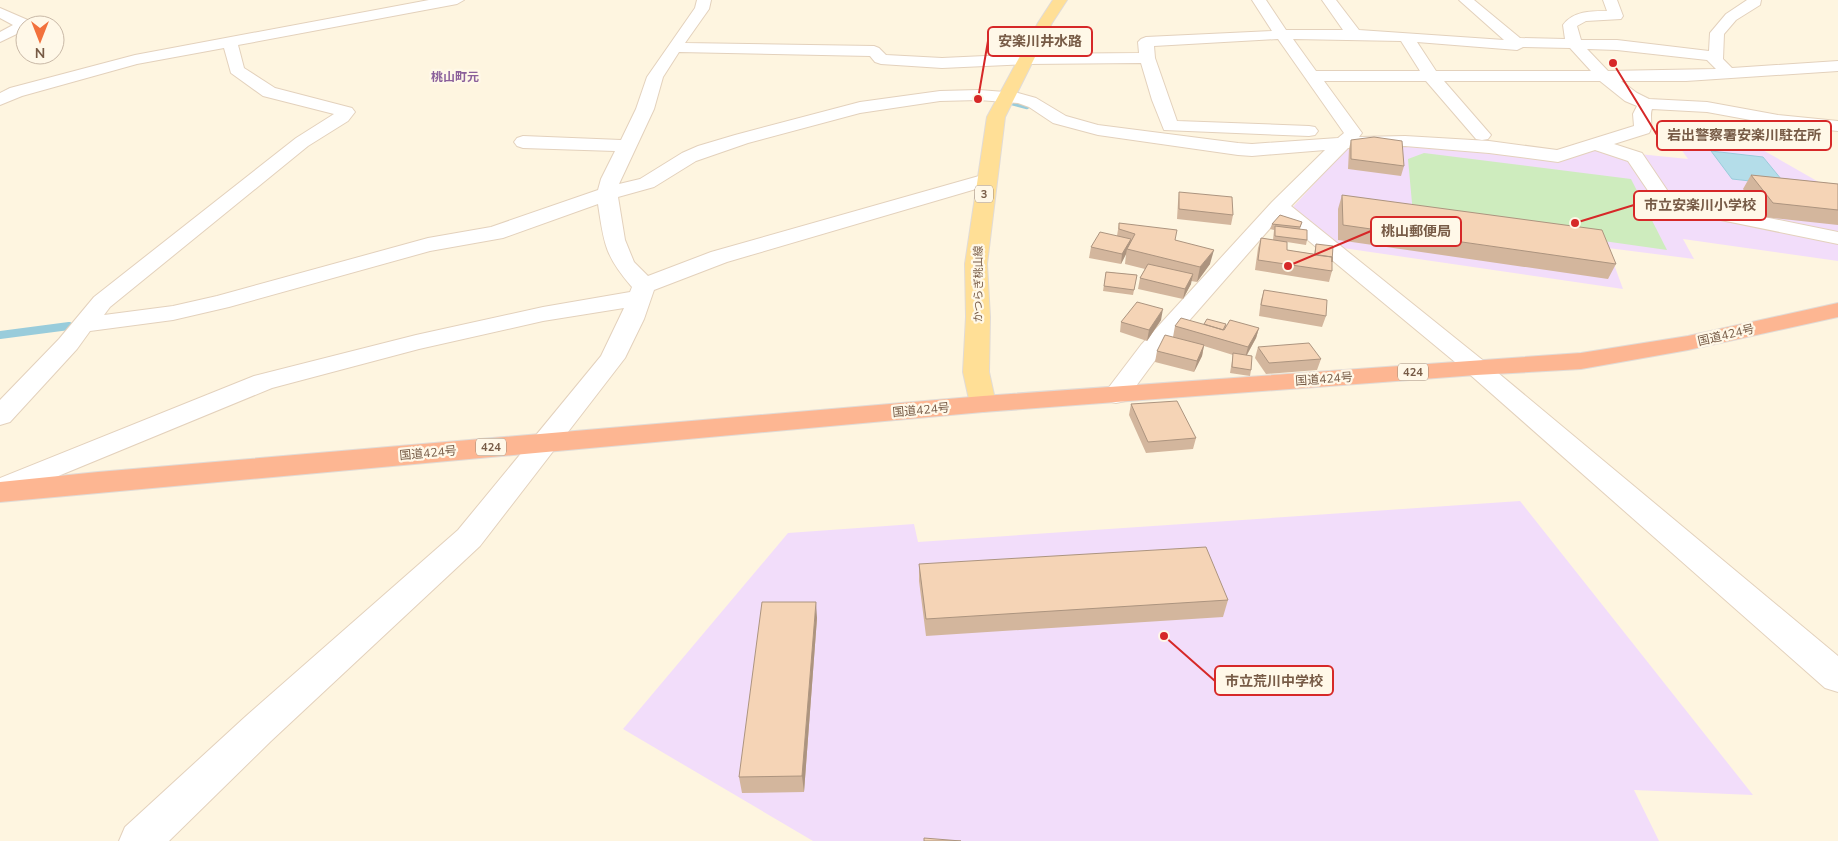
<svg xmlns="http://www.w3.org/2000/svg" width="1838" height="841" font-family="'Nunito Sans','Noto Sans JP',sans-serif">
  <rect width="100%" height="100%" fill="#fef5e0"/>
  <path fill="#f2ddfa" d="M 1674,139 L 1761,149 L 1838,193 L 1838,261 L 1683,239 L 1694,259 L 1608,248 L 1623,289 L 1343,248 L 1292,208 L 1348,147 L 1413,143 L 1564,160 L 1603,144 L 1629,153 L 1688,159 Z
    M 1520,501 L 1753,795 L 1634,790 L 1659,841 L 813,841 L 623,729 L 788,533 L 914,524 L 918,542 Z"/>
  <path fill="#ceecbe" d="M 1424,153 L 1631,179 L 1667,250 L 1413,214 L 1408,159 Z"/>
  <path fill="#b4dde9" stroke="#99ccdb" d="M 1711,151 L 1763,157 L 1786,185 L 1732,179 Z"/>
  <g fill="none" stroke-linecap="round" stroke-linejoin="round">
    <path stroke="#99ccdb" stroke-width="4.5" d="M 1012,103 L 1027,107"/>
    <path stroke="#99ccdb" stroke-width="8" d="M 0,335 L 69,326"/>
    <defs>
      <path id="minor" d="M 429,0 L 464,0 L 457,4 L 238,45 L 244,68 L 275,88 L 352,108 L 355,112 L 348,121 L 308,146 L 110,307 L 104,315 L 173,306 L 217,296 L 428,238 L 491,227 L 598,190 L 601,179 L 615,151 L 523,148 L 517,146 L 514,142 L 517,138 L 523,136 L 621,140 L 636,109 L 647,77 L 695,8 L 697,0 L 711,0 L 709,9 L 685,43 L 874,46 L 879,48 L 886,55 L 942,58 L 1027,54 L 1139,53 L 1138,42 L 1141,39 L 1146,37 L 1272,31 L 1252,0 L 1266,0 L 1286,30 L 1343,30 L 1322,0 L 1336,0 L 1359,30 L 1504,40 L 1459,0 L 1474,0 L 1520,38 L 1565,39 L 1563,25 C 1573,11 1591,11 1607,11 L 1603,0 L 1617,0 L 1623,16 L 1621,19 L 1586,21 L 1577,26 L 1581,40 L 1617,40 L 1709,51 L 1710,33 L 1726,14 L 1747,0 L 1761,0 L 1760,5 L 1736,20 L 1724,34 L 1723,59 L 1732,68 L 1838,61 L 1838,71 L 1686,81 L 1621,81 L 1637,93 L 1649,99 L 1707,102 L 1778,115 L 1838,121 L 1838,131 L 1778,125 L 1707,112 L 1652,109 C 1649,117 1654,126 1649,133 L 1614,144 L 1642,153 L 1669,193 L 1685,201 L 1838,232 L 1838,244 L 1672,210 L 1655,201 L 1628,161 L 1595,150 L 1558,162 L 1489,153 L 1405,146 L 1348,148 L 1291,206 L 1485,362 L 1838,656 L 1838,692 L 1825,688 L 1467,372 L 1280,217 L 1159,355 L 1125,401 L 1116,403 L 1107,401 L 1103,395 L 1141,345 L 1272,202 L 1325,150 L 1252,156 L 1238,155 L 1098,135 L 1053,123 L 1029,107 L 1018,103 L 979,100 L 940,101 L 860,113 L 748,143 L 696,161 L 654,187 L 618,197 L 625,240 L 634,262 L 648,276 L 711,252 L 979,176 L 986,174 L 993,176 L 996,180 L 993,184 L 727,262 L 654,290 L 644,319 L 625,358 L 480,546 L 271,741 L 169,841 L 119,841 L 125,827 L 245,717 L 458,530 L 601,356 L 624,308 L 543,321 L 419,349 L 272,388 L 0,500 L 0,478 L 254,376 L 416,335 L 543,307 L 630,292 L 632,287 C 605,256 604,244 598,204 L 503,238 L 430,251 L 229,307 L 173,320 L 90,331 L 77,349 L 10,422 L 0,425 L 0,400 L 59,339 L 94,297 L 296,138 L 334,114 L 263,96 L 231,73 L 224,48 L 137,64 L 22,96 L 0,105 L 0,93 L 10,88 L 135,55 ZM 1278,39 L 1344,133 L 1338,138 L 1252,144 L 1238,143 L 1098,125 L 1066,116 L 1036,98 L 1018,93 L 979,90 L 940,91 L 860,102 L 735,135 L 698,146 L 682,153 L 640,179 L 619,184 L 654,109 L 663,77 L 679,52 L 870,56 L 875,62 L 881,64 L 942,68 L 1027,64 L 1141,63 L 1152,100 L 1164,130 L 1309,136 L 1315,135 L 1318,131 L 1315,127 L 1309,126 L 1177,121 L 1155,58 L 1154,46 ZM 1293,39 L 1401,41 L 1420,71 L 1316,71 ZM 1417,42 L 1517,50 L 1523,47 L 1570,48 L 1591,71 L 1436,71 ZM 1587,49 L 1617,50 L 1707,60 L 1716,69 L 1608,71 ZM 1324,81 L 1426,81 L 1476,139 L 1482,140 L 1488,139 L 1491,135 L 1444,81 L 1600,81 L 1625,101 L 1637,106 L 1633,114 L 1634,126 L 1557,150 L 1489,141 L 1405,136 L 1359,137 L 1362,133 Z
        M 0,8 L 30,21 L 32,24 L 25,25 L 25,30 L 0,42 L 0,32 L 13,25 L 0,18 Z"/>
      <path id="major" d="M 1053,0 L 1067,0 L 1052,23 L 1005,117 L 987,264 L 990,317 L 989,372 L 996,404 L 993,410 L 983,412 L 973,410 L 970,404 L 963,372 L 966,317 L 965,264 L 987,117 L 1038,23 Z"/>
      <path id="highway" d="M 1838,303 L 1838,317 L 1688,350 L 1581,369 L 1476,375 L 983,412 L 0,502 L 0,482 L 98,472 L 983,396 L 1581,353 L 1688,336 Z"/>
    </defs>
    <use href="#minor" stroke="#e3d1bc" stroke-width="2"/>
    <use href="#major" stroke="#e1dbd6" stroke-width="2"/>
    <use href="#highway" stroke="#e1dbd6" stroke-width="2"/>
    <use href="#minor" fill="#fff" fill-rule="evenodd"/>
    <use href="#major" fill="#ffdf96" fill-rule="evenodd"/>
    <use href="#highway" fill="#fdb692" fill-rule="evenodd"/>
  </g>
  <path fill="#d3b69d" d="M 1351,140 L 1404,166 L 1401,176 L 1348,169 L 1349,149 Z
    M 1751,175 L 1838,184 L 1838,225 L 1764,217 L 1743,189 Z
    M 1179,192 L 1233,215 L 1231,225 L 1177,219 L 1178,202 Z
    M 1342,195 L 1616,264 L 1608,279 L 1338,240 L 1338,209 Z
    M 1302,222 L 1300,229 L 1307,240 L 1306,245 L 1287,242 L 1287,250 L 1314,254 L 1316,244 L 1332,263 L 1332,271 L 1329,282 L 1255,270 L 1258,248 L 1261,238 L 1273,240 L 1274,230 L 1270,229 L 1272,224 Z
    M 1119,223 L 1175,240 L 1210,264 L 1197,282 L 1191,281 L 1191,284 L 1183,299 L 1138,289 L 1140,278 L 1145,269 L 1125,264 L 1126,254 L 1121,264 L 1089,258 L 1091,247 L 1117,236 Z
    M 1106,272 L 1137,275 L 1133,295 L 1103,291 Z
    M 1264,290 L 1326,316 L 1322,327 L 1259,316 L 1261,300 Z
    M 1161,320 L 1147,341 L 1120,332 L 1121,322 Z
    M 1204,324 L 1226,324 L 1226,328 L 1259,328 L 1256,338 L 1247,355 L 1251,370 L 1250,376 L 1230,373 L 1233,355 L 1204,346 L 1202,356 L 1194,372 L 1155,362 L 1157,351 L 1173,337 L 1175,326 Z
    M 1258,347 L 1321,359 L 1317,370 L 1266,374 L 1255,358 Z
    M 1131,404 L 1196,438 L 1193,449 L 1146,453 L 1129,415 Z
    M 919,564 L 1228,600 L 1223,617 L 926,636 L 919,581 Z
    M 817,618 L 804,792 L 742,793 L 739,777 Z"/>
  <path fill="#ac947f" d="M 1131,239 L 1129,249 L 1127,249 L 1126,254 L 1121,264 L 1122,254 Z
    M 1214,250 L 1210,264 L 1197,282 L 1200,267 Z
    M 1193,274 L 1191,284 L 1183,299 L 1185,289 Z
    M 1163,309 L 1161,320 L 1147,341 L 1149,330 Z
    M 1259,328 L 1256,338 L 1245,358 L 1248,347 Z
    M 1204,345 L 1202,356 L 1194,372 L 1197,361 Z
    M 816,602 L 817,618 L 804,792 L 802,776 Z"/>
  <path fill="#f5d4b6" stroke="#ac947f" d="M 1374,137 L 1402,141 L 1404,166 L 1351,159 L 1351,140 Z
    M 1751,175 L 1838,184 L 1838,210 L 1773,203 Z
    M 1179,192 L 1232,197 L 1233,215 L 1179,209 Z
    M 1342,195 L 1602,230 L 1616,264 L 1343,225 Z
    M 1280,215 L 1302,222 L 1300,227 L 1272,224 Z
    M 1119,223 L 1177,230 L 1175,240 L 1214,250 L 1200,267 L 1127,249 L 1135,234 L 1119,229 Z
    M 1275,226 L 1307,230 L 1307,240 L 1275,236 Z
    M 1100,232 L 1131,239 L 1122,254 L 1091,247 Z
    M 1261,238 L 1287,242 L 1287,250 L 1332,257 L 1332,271 L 1258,260 Z
    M 1316,244 L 1333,246 L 1332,262 L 1332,257 L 1315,255 Z
    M 1148,264 L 1193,274 L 1185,289 L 1140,278 Z
    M 1106,272 L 1137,275 L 1134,290 L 1104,286 Z
    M 1264,290 L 1327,300 L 1326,316 L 1261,305 Z
    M 1137,302 L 1163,309 L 1149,330 L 1121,322 Z
    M 1181,318 L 1224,330 L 1230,320 L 1259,328 L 1248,347 L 1175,326 Z
    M 1207,319 L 1226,324 L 1223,330 L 1204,324 Z
    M 1165,335 L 1204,345 L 1197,361 L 1157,351 Z
    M 1309,343 L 1321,359 L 1269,363 L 1258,347 Z
    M 1233,353 L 1252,356 L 1251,370 L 1232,367 Z
    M 1177,401 L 1196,438 L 1148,442 L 1131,404 Z
    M 1206,547 L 1228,600 L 926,619 L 919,564 Z
    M 762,602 L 816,602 L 802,776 L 739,777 Z
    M 924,838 L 961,841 L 924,841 Z"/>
  <g text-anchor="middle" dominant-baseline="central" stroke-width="4.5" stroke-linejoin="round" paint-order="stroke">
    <g fill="#fff8e8" stroke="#a08a77" stroke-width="1">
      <rect x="975" y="185.5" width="18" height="17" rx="4"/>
      <rect x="1398" y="363.5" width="30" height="17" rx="4"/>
      <rect x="476" y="438.5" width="30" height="17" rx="4"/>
    </g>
    <g font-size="11" font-weight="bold" fill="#775b46">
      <text x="984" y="194">3</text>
      <text x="1413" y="372">424</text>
      <text x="491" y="447">424</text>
    </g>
    <g font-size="11" fill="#775b46" stroke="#fff8e8">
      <text transform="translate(978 284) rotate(-90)">かつらぎ桃山線</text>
    </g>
    <g font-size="12" font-weight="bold" fill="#8b609b" stroke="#fff8e8">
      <text x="455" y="77">桃山町元</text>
    </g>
    <g font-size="12" fill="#775b46" stroke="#fff8e8">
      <text transform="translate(1726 335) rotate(-13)">国道424号</text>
      <text transform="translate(1324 379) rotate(-4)">国道424号</text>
      <text transform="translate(921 410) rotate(-5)">国道424号</text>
      <text transform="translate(428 453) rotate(-5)">国道424号</text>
    </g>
  </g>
  <path fill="none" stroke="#d62828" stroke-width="2" d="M978 99L988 41M1613 63L1657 135M1575 223L1634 205M1288 266L1371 231M1164 636L1215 681"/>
  <g fill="#d62828" stroke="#fff8e8" stroke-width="2">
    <circle cx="978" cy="99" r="5"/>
    <circle cx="1613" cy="63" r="5"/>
    <circle cx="1575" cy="223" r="5"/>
    <circle cx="1288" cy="266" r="5"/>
    <circle cx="1164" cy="636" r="5"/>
  </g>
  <g fill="#fff8e8" stroke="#d62828" stroke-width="2">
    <rect x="988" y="27" width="104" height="29" rx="5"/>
    <rect x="1657" y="121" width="174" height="29" rx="5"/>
    <rect x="1634" y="191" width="132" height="29" rx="5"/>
    <rect x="1371" y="217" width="90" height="29" rx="5"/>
    <rect x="1215" y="666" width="118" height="29" rx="5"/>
  </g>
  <g font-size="14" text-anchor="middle" font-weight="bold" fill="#775b46">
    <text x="1040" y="46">安楽川井水路</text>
    <text x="1744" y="140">岩出警察署安楽川駐在所</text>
    <text x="1700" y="210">市立安楽川小学校</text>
    <text x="1416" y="236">桃山郵便局</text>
    <text x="1274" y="686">市立荒川中学校</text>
  </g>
  <g transform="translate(40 40) rotate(180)"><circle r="24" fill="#fff8e8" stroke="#c9b9a7"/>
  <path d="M0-4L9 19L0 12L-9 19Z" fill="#f2713c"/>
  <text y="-8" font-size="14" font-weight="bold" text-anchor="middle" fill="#775b46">N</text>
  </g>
</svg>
